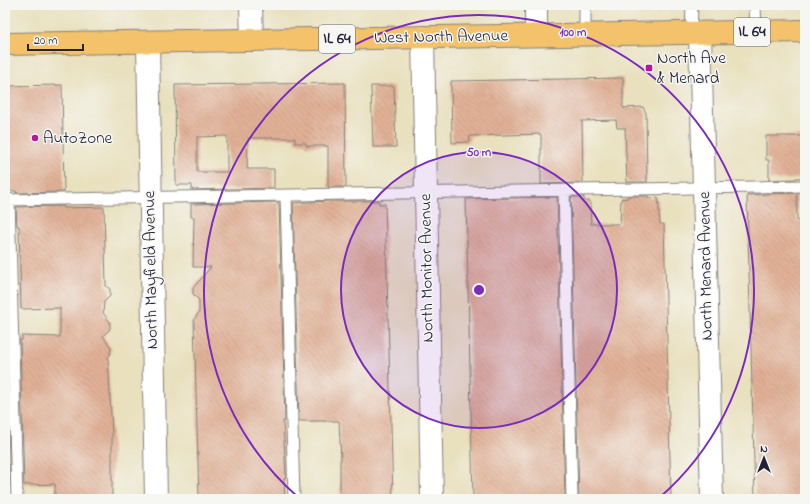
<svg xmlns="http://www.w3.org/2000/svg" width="810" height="504" font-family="'Indie Flower',sans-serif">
  <defs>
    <pattern id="building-back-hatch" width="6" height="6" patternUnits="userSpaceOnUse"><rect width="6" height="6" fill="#e1b196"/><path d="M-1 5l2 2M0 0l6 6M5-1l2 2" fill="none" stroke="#c19882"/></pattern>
  </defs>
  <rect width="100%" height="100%" fill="#f6f6f2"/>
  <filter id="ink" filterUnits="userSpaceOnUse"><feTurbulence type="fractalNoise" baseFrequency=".025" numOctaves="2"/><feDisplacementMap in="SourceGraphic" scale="8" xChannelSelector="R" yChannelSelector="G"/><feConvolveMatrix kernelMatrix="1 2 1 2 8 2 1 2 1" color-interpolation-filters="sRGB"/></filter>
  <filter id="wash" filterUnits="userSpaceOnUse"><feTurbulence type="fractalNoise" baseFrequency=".012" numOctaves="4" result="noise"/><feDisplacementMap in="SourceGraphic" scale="16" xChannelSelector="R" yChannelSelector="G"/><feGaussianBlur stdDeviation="0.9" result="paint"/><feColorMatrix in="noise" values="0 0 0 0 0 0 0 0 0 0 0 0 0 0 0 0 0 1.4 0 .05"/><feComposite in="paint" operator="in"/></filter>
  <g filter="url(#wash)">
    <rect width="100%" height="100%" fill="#e9e0be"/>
    <g id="blocks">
      <path fill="url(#building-back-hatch)" fill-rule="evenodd" d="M 623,78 L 623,108 L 643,107 L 646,113 L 647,182 L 627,182 L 625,128 L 617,128 L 616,120 L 582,121 L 583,183 L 541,184 L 541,134 L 470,136 L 469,142 L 452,143 L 451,81 Z
        M 345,83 L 346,187 L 328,187 L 328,146 L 306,146 L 306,143 L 295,143 L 295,138 L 248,138 L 247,169 L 274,169 L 274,188 L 192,190 L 192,185 L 176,185 L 175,85 ZM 227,136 L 227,172 L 197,172 L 197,137 Z
        M 62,85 L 64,192 L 16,193 L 16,191 L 5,191 L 5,86 Z
        M 371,86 L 394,86 L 396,147 L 373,147 Z
        M 766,136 L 805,136 L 805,178 L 796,178 L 796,179 L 769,180 L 769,160 L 766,160 Z
        M 797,193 L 797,221 L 803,221 L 804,246 L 805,499 L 755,499 L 747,195 Z
        M 628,196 L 648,196 L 648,198 L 658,197 L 660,224 L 664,224 L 671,499 L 579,499 L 571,197 L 584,197 L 584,201 L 590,201 L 591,224 L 620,224 L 621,199 L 628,198 Z
        M 557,197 L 565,499 L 473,499 L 466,199 Z
        M 328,201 L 379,201 L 379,204 L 385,204 L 393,499 L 340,499 L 340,460 L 341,460 L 339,421 L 299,421 L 293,203 Z
        M 275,202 L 279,203 L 285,421 L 283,421 L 286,477 L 284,479 L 285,499 L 199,499 L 194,320 L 199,312 L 199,300 L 193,294 L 193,288 L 211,267 L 193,267 L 194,217 L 191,217 L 191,204 Z
        M 64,206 L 64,208 L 104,207 L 106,286 L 110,289 L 110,296 L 104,302 L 103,313 L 110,322 L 110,329 L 103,336 L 111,348 L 110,355 L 108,357 L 112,434 L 112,499 L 55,499 L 55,484 L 24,485 L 20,340 L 22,340 L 22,336 L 60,337 L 60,308 L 21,309 L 19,226 L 17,226 L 16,207 Z
        M 5,340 L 10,486 L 5,486 Z"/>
    </g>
  </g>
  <g filter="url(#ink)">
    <use href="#blocks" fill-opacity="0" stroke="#86817c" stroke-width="1"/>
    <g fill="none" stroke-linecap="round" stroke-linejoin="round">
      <defs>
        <path id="service" d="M 585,5 L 585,35
          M 755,5 L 756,32
          M 691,33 L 692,5
          M 564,190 L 572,499
          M 286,195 L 294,499
          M 9,199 L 17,499
          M 5,200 L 805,186"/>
        <path id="minor" d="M 251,5 L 252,40
          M 536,5 L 536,35
          M 700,33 L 712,499
          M 423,37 L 432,499
          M 148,42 L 156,499"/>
        <path id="primary" d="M 5,44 L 805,31"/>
      </defs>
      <use href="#service" stroke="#86817c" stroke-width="13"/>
      <use href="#minor" stroke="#86817c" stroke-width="24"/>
      <use href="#primary" stroke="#86817c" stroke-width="24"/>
      <use href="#service" stroke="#fff" stroke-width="11"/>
      <use href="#minor" stroke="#fff" stroke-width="22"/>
      <use href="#primary" stroke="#f3c26a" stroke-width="22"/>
    </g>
  </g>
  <circle cx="479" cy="290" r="138" fill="#7b2cbf" fill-opacity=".12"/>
  <g fill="none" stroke="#7b2cbf" stroke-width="2">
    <circle cx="479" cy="290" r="138"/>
    <path d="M299 498A275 275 0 1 1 659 498"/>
  </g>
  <g fill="#b5179e" stroke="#f6f6f2" stroke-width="1.5">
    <rect x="645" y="64" width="8" height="8" rx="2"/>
    <circle cx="35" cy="138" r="4"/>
  </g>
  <g text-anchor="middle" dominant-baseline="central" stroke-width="3" stroke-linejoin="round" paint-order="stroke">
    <g fill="#f6f6f2" stroke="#626272" stroke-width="1">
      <rect x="734" y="18" width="36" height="28" rx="3"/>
      <rect x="319" y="25" width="36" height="28" rx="3"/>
    </g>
    <g font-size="16" font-weight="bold" fill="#22223b">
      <text x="752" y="32">IL 64</text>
      <text x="337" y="39">IL 64</text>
    </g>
    <g font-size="17" fill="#22223b" stroke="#f6f6f2">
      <text transform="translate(441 37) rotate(-1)">West North Avenue</text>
      <text transform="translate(706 266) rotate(-91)">North Menard Avenue</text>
      <text transform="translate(427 268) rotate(-91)">North Monitor Avenue</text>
      <text transform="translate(151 270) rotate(-91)">North Mayfield Avenue</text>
    </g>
    <g font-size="17" fill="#22223b" stroke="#f6f6f2" text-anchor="start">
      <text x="657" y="58">North Ave<tspan x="657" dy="20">&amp; Menard</tspan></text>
      <text x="43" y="138">AutoZone</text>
    </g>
  </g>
  <circle cx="479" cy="290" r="6" fill="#7b2cbf" stroke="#f6f6f2" stroke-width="2"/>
  <g font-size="12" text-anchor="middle" font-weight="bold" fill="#7b2cbf" stroke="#f6f6f2" stroke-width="3" stroke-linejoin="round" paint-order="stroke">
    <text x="573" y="36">100 m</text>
    <text x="479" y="156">50 m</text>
  </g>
  <rect width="810" height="504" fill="none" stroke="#f6f6f2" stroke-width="20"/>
  <g transform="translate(764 458)" stroke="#f6f6f2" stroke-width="3" paint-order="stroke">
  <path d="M0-3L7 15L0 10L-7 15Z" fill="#22223b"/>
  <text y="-6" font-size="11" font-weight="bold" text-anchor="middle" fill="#22223b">N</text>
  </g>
  <path d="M28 44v6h55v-6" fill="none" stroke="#22223b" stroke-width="2"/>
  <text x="34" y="44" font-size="12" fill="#22223b" stroke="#f6f6f2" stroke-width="3" paint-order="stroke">20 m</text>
</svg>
